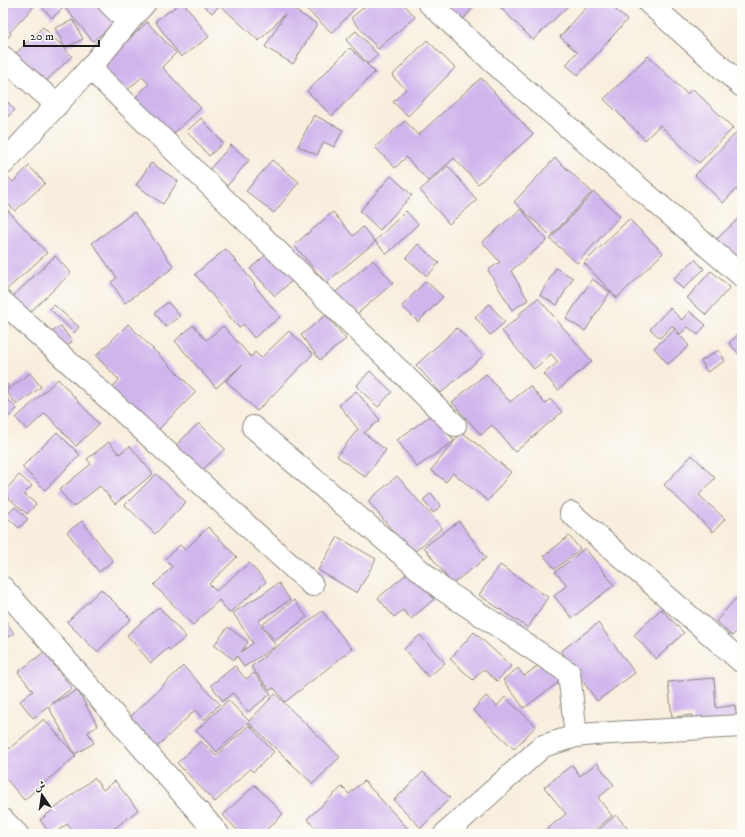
<svg xmlns="http://www.w3.org/2000/svg" width="745" height="837" font-family="'IM FELL DW Pica',Amiri,serif">
  <rect width="100%" height="100%" fill="#fdfcf7"/>
  <filter id="ink" filterUnits="userSpaceOnUse"><feTurbulence type="fractalNoise" baseFrequency=".025" numOctaves="2"/><feDisplacementMap in="SourceGraphic" scale="8" xChannelSelector="R" yChannelSelector="G"/><feConvolveMatrix kernelMatrix="1 2 1 2 8 2 1 2 1" color-interpolation-filters="sRGB"/></filter>
  <filter id="wash" filterUnits="userSpaceOnUse"><feTurbulence type="fractalNoise" baseFrequency=".012" numOctaves="4" result="noise"/><feDisplacementMap in="SourceGraphic" scale="16" xChannelSelector="R" yChannelSelector="G"/><feGaussianBlur stdDeviation="0.9" result="paint"/><feColorMatrix in="noise" values="0 0 0 0 0 0 0 0 0 0 0 0 0 0 0 0 0 1.4 0 .05"/><feComposite in="paint" operator="in"/></filter>
  <g filter="url(#wash)">
    <rect width="100%" height="100%" fill="#f8eede"/>
    <g id="blocks">
      <path fill="#d0b5ed" d="M 3,3 L 37,3 L 10,32 L 11,34 L 3,43 Z
        M 45,3 L 56,3 L 62,9 L 52,18 L 41,6 Z
        M 61,3 L 102,3 L 118,21 L 93,41 Z
        M 181,3 L 184,3 L 209,37 L 181,57 L 155,21 Z
        M 201,3 L 296,3 L 291,8 L 317,24 L 293,64 L 265,47 L 285,14 L 259,41 L 220,5 L 212,13 Z
        M 300,3 L 360,3 L 332,33 Z
        M 369,3 L 403,3 L 415,17 L 378,49 L 351,18 Z
        M 447,3 L 477,3 L 460,23 L 443,9 Z
        M 496,3 L 571,3 L 533,40 Z
        M 590,3 L 608,3 L 627,20 L 578,75 L 566,65 L 577,52 L 560,37 Z
        M 73,20 L 83,39 L 65,48 L 55,28 Z
        M 147,22 L 176,53 L 162,67 L 201,108 L 170,137 L 134,99 L 149,84 L 142,77 L 124,93 L 100,67 Z
        M 43,27 L 72,56 L 39,88 L 11,58 Z
        M 356,31 L 378,55 L 368,64 L 346,40 Z
        M 427,40 L 455,68 L 408,116 L 393,102 L 406,89 L 392,76 Z
        M 350,48 L 375,72 L 332,116 L 307,91 Z
        M 648,56 L 687,94 L 693,89 L 733,128 L 699,163 L 660,125 L 645,140 L 604,99 Z
        M 481,78 L 533,134 L 478,184 L 454,158 L 428,181 L 406,157 L 395,168 L 375,147 L 405,121 L 418,135 Z
        M 3,97 L 15,110 L 3,121 Z
        M 314,115 L 343,130 L 334,147 L 324,142 L 317,155 L 298,146 Z
        M 201,118 L 223,143 L 209,156 L 187,131 Z
        M 738,131 L 742,135 L 742,194 L 736,189 L 723,203 L 695,175 Z
        M 231,145 L 249,160 L 227,186 L 209,170 Z
        M 555,158 L 592,192 L 551,236 L 514,202 Z
        M 272,160 L 299,182 L 274,213 L 246,191 Z
        M 151,163 L 178,181 L 163,204 L 136,185 Z
        M 29,166 L 45,183 L 15,211 L 3,199 L 3,172 L 13,182 Z
        M 448,166 L 477,200 L 449,224 L 420,190 Z
        M 391,176 L 412,195 L 380,230 L 360,211 Z
        M 594,192 L 620,216 L 577,263 L 550,239 Z
        M 3,205 L 47,253 L 3,293 Z
        M 521,209 L 547,240 L 511,271 L 528,300 L 512,310 L 488,270 L 500,262 L 482,242 Z
        M 406,211 L 418,224 L 387,254 L 375,241 Z
        M 134,212 L 174,267 L 125,303 L 111,282 L 117,278 L 92,243 Z
        M 333,212 L 353,236 L 363,227 L 375,242 L 326,283 L 294,245 Z
        M 742,215 L 742,271 L 714,242 Z
        M 629,219 L 663,253 L 617,298 L 584,263 Z
        M 418,244 L 439,263 L 427,276 L 406,258 Z
        M 226,249 L 255,284 L 254,285 L 280,317 L 254,338 L 243,324 L 239,328 L 195,274 Z
        M 270,251 L 295,278 L 275,296 L 250,269 Z
        M 55,256 L 71,273 L 27,315 L 11,298 Z
        M 695,259 L 704,269 L 683,289 L 673,279 Z
        M 373,260 L 393,283 L 350,320 L 330,297 Z
        M 556,268 L 573,278 L 557,305 L 540,295 Z
        M 711,271 L 730,287 L 706,315 L 687,298 Z
        M 592,279 L 610,292 L 585,331 L 566,319 Z
        M 426,281 L 443,297 L 418,322 L 402,306 Z
        M 538,298 L 592,361 L 558,390 L 544,374 L 558,362 L 551,354 L 534,369 L 502,331 L 520,316 L 519,314 Z
        M 168,302 L 180,316 L 166,327 L 155,313 Z
        M 489,304 L 505,322 L 490,335 L 475,317 Z
        M 54,305 L 79,327 L 74,333 L 50,309 Z
        M 670,308 L 682,320 L 689,311 L 706,325 L 698,335 L 688,327 L 680,334 L 672,326 L 660,338 L 650,329 Z
        M 326,315 L 346,339 L 320,360 L 301,335 Z
        M 128,324 L 196,392 L 154,434 L 110,390 L 119,380 L 96,356 Z
        M 193,325 L 206,340 L 223,326 L 251,357 L 255,352 L 261,358 L 289,331 L 313,354 L 257,411 L 226,381 L 242,365 L 216,388 L 175,341 Z
        M 61,326 L 72,342 L 62,349 L 50,333 Z
        M 457,328 L 483,356 L 441,393 L 416,365 Z
        M 675,329 L 689,346 L 668,364 L 654,348 Z
        M 742,331 L 742,357 L 729,343 Z
        M 719,350 L 725,361 L 707,372 L 701,361 Z
        M 370,371 L 392,392 L 378,407 L 356,386 Z
        M 30,373 L 41,387 L 17,405 L 6,391 Z
        M 486,374 L 510,402 L 530,386 L 545,404 L 550,399 L 562,412 L 515,452 L 492,425 L 481,435 L 452,402 Z
        M 58,379 L 99,424 L 76,446 L 45,413 L 27,430 L 16,418 Z
        M 3,380 L 9,386 L 3,392 Z
        M 356,391 L 380,420 L 364,433 L 386,450 L 365,477 L 337,456 L 358,429 L 339,405 Z
        M 6,397 L 17,409 L 3,422 L 3,399 Z
        M 434,413 L 454,441 L 417,467 L 397,440 Z
        M 199,423 L 225,449 L 201,471 L 176,445 Z
        M 57,432 L 80,455 L 45,490 L 22,467 Z
        M 462,432 L 511,472 L 488,501 L 453,473 L 446,482 L 431,470 Z
        M 109,442 L 119,454 L 130,446 L 153,474 L 115,504 L 100,486 L 73,507 L 59,490 L 91,464 L 87,459 Z
        M 692,455 L 715,478 L 699,495 L 725,519 L 713,532 L 664,485 Z
        M 156,474 L 186,502 L 155,534 L 125,505 Z
        M 19,475 L 32,486 L 24,494 L 36,504 L 27,514 L 3,493 Z
        M 397,476 L 442,528 L 412,554 L 368,501 Z
        M 431,493 L 441,506 L 433,513 L 423,500 Z
        M 15,507 L 28,519 L 19,528 L 6,516 Z
        M 82,521 L 113,561 L 99,572 L 67,532 Z
        M 459,521 L 486,558 L 452,584 L 424,547 Z
        M 208,527 L 237,557 L 209,584 L 216,591 L 249,563 L 266,582 L 229,613 L 219,600 L 193,625 L 154,585 L 172,567 L 165,559 L 180,545 L 185,550 Z
        M 569,536 L 580,549 L 555,569 L 544,556 Z
        M 338,537 L 376,559 L 357,593 L 318,570 Z
        M 585,548 L 614,585 L 572,618 L 554,596 L 567,585 L 555,572 Z
        M 500,565 L 548,597 L 528,628 L 479,595 Z
        M 410,571 L 434,599 L 411,619 L 403,610 L 394,617 L 378,598 Z
        M 279,583 L 290,600 L 258,621 L 276,646 L 244,667 L 237,656 L 234,660 L 214,645 L 228,627 L 248,642 L 241,652 L 253,643 L 233,613 Z
        M 101,589 L 131,619 L 97,652 L 67,622 Z
        M 737,597 L 742,601 L 742,626 L 732,636 L 716,621 Z
        M 294,600 L 307,617 L 275,641 L 262,625 Z
        M 159,607 L 186,637 L 170,650 L 168,648 L 151,663 L 127,635 Z
        M 661,609 L 684,633 L 656,659 L 634,635 Z
        M 322,611 L 352,649 L 285,702 L 274,688 L 270,690 L 251,667 Z
        M 3,616 L 14,634 L 3,640 Z
        M 598,623 L 635,673 L 597,701 L 561,651 Z
        M 474,632 L 511,666 L 497,681 L 483,669 L 473,680 L 450,659 Z
        M 420,635 L 445,663 L 428,677 L 404,649 Z
        M 44,652 L 72,688 L 50,705 L 77,690 L 98,726 L 88,732 L 94,743 L 75,754 L 48,706 L 33,718 L 20,701 L 33,691 L 18,672 Z
        M 543,662 L 559,682 L 524,708 L 503,680 L 518,668 L 524,676 Z
        M 183,666 L 220,704 L 204,720 L 195,710 L 153,751 L 125,722 Z
        M 235,666 L 246,679 L 254,673 L 271,694 L 248,712 L 233,693 L 223,701 L 211,685 Z
        M 714,678 L 716,708 L 735,705 L 737,720 L 693,725 L 692,715 L 672,717 L 668,682 Z
        M 275,694 L 340,757 L 313,784 L 248,722 L 217,752 L 196,731 L 228,700 L 249,721 Z
        M 486,696 L 497,706 L 505,697 L 536,726 L 514,749 L 473,710 Z
        M 44,719 L 76,756 L 24,800 L 3,775 L 3,754 Z
        M 249,725 L 274,752 L 253,772 L 250,769 L 215,802 L 177,763 L 201,741 L 216,756 Z
        M 597,763 L 614,785 L 598,798 L 612,816 L 589,834 L 541,834 L 566,814 L 544,787 L 572,765 L 580,776 Z
        M 423,772 L 450,798 L 421,828 L 394,800 Z
        M 94,778 L 103,790 L 115,781 L 138,810 L 107,834 L 75,834 L 67,824 L 54,834 L 50,834 L 40,820 Z
        M 364,781 L 413,834 L 321,834 L 307,819 L 342,787 L 349,794 Z
        M 255,785 L 283,814 L 262,834 L 241,834 L 223,815 Z
        M 616,815 L 632,834 L 593,834 Z"/>
    </g>
  </g>
  <g filter="url(#ink)">
    <use href="#blocks" fill-opacity="0" stroke="#8a857d" stroke-width="1"/>
    <g fill="none" stroke-linecap="round" stroke-linejoin="round">
      <defs>
        <path id="minor" d="M 109,3 L 128,22
          M 429,3 L 504,72 L 742,276
          M 649,3 L 742,86
          M 3,57 L 57,105
          M 90,68 L 455,425
          M 3,164 L 90,68 L 128,22 L 145,3
          M 3,302 L 312,585
          M 253,427 L 442,589 L 569,673 L 576,736
          M 571,513 L 742,662
          M 3,588 L 218,834
          M 3,820 L 17,834
          M 445,834 L 543,746 L 576,736 L 593,734 L 742,726"/>
      </defs>
      <use href="#minor" stroke="#8a857d" stroke-width="24"/>
      <use href="#minor" stroke="#fff" stroke-width="22"/>
    </g>
  </g>
  <rect width="745" height="837" fill="none" stroke="#fdfcf7" stroke-width="16"/>
  <g transform="translate(42 795) rotate(347)" stroke="#fdfcf7" stroke-width="3" paint-order="stroke">
  <path d="M0-3L7 15L0 10L-7 15Z" fill="#1c1c1c"/>
  <text y="-6" font-size="11" font-weight="bold" text-anchor="middle" fill="#1c1c1c">ش</text>
  </g>
  <path d="M24 40v6h75v-6" fill="none" stroke="#1c1c1c" stroke-width="2"/>
  <text x="30" y="40" font-size="12" fill="#1c1c1c" stroke="#fdfcf7" stroke-width="3" paint-order="stroke">20 m</text>
</svg>
